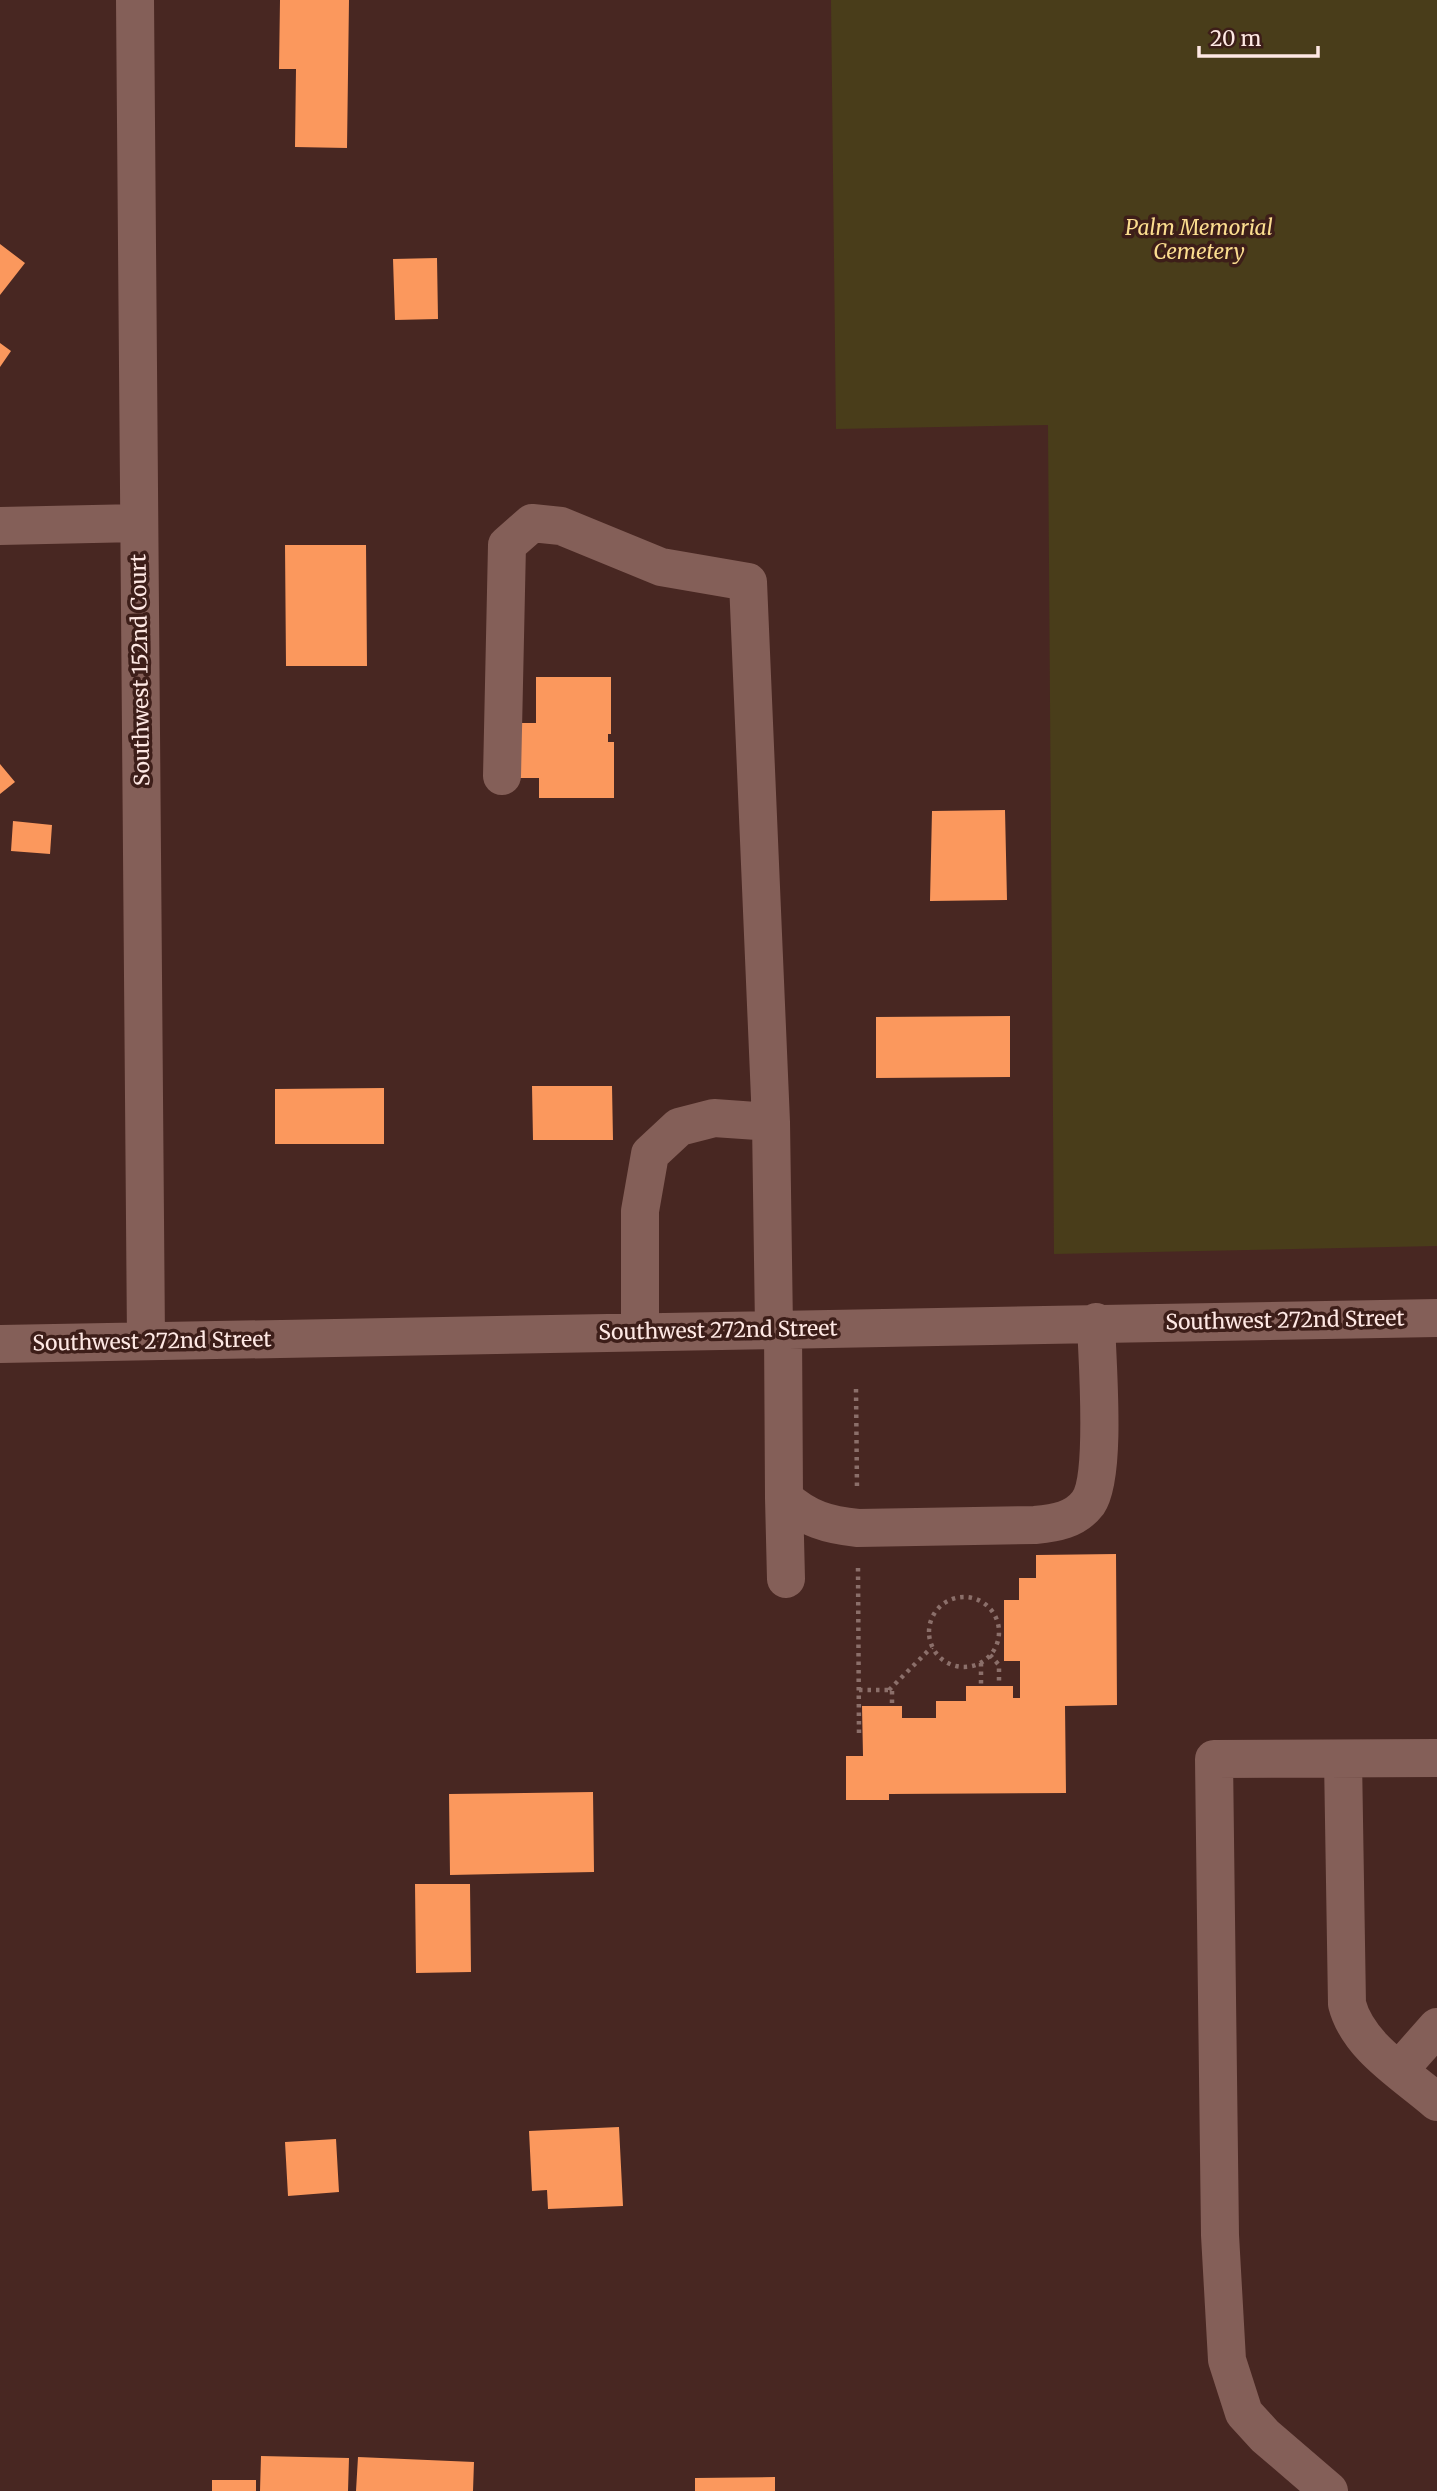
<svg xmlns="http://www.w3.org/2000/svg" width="1437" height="2491" font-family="Merriweather,serif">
  <rect width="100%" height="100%" fill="#482722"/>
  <path fill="#493d1a" d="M 831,0 L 1437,0 L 1437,1246 L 1054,1254 L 1048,425 L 836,429 Z"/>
  <path fill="#fb985d" d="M 280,0 L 349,0 L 347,148 L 295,147 L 296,69 L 279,69 Z
    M 0,244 L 25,263 L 0,295 Z
    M 437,258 L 438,319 L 395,320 L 393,259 Z
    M 0,343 L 11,351 L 0,367 Z
    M 285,545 L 366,545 L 367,666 L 286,666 Z
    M 536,677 L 611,677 L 611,734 L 608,734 L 608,742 L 614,742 L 614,798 L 539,798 L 539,778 L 520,778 L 519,723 L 536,723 Z
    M 0,764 L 15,782 L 0,794 Z
    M 1005,810 L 1007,900 L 930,901 L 932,811 Z
    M 13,821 L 52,825 L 50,854 L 11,851 Z
    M 1010,1016 L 1010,1077 L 876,1078 L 876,1017 Z
    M 532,1086 L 612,1086 L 613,1140 L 533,1140 Z
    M 384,1088 L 384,1144 L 275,1144 L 275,1089 Z
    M 1116,1554 L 1117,1705 L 1065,1706 L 1066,1793 L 889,1794 L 889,1800 L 846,1800 L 846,1756 L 863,1756 L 862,1706 L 902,1706 L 902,1718 L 936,1718 L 936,1701 L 966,1701 L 966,1686 L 1013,1686 L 1013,1698 L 1020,1698 L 1020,1661 L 1004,1661 L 1004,1600 L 1019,1600 L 1019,1578 L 1036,1578 L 1036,1555 Z
    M 593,1792 L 594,1872 L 450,1875 L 449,1794 Z
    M 415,1884 L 470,1884 L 471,1972 L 416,1973 Z
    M 619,2127 L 623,2206 L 548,2209 L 547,2190 L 532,2191 L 529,2131 Z
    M 336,2139 L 339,2192 L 288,2196 L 285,2142 Z
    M 261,2456 L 349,2458 L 348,2491 L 260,2491 Z
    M 358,2457 L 474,2462 L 473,2491 L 356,2491 Z
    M 775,2477 L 775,2491 L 695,2491 L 695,2478 Z
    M 212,2480 L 256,2480 L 256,2491 L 212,2491 Z"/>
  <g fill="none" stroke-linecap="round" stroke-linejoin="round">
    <path stroke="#8b6f6a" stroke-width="4.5" stroke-dasharray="3.5 5" stroke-linecap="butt" d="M 856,1389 L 857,1489
      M 858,1568 L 859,1735
      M929 1632a35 35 0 1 1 70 0a35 35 0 1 1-70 0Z
      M 990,1655 L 999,1665 L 999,1684
      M 981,1663 L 981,1684
      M 859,1690 L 892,1690 L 892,1703
      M 889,1690 L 932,1647"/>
    <path stroke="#845f58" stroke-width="38" d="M 135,0 L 146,1341
      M 0,526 L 139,523
      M 502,776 L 507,545 L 532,523 L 561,526 L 661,567 L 748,582 L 771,1122 L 774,1328
      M 783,1328 L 784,1498 C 807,1519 828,1525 858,1528 L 1035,1525 C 1056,1523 1075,1520 1088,1503 C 1107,1476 1097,1360 1096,1322
      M 640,1331 L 640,1211 L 650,1154 L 679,1127 L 714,1118 L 771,1122
      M 0,1344 L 1437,1318
      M 784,1498 L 786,1579
      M 1343,1759 L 1347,2004 C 1358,2047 1405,2074 1437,2102
      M 1400,2069 L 1437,2027
      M 1329,2491 L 1265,2436 L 1244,2413 L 1227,2360 L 1220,2235 L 1214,1759 L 1437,1758"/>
  </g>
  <g text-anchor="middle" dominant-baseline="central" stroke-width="7" stroke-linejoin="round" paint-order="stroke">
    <g font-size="21" font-style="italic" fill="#fbdd8f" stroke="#3d1e19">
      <text x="1199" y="227">Palm Memorial<tspan x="1199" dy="24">Cemetery</tspan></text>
    </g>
    <g font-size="21" fill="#fee8e4" stroke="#3d1e19">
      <text transform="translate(140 670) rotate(-91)">Southwest 152nd Court</text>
      <text transform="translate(1285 1320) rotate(-1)">Southwest 272nd Street</text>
      <text transform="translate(718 1330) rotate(-1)">Southwest 272nd Street</text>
      <text transform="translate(152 1341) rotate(-1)">Southwest 272nd Street</text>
    </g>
  </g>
  <path d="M1199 46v10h119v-10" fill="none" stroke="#fee8e4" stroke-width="3.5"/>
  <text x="1210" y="46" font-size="21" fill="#fee8e4" stroke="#3d1e19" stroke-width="5" paint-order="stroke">20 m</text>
</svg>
